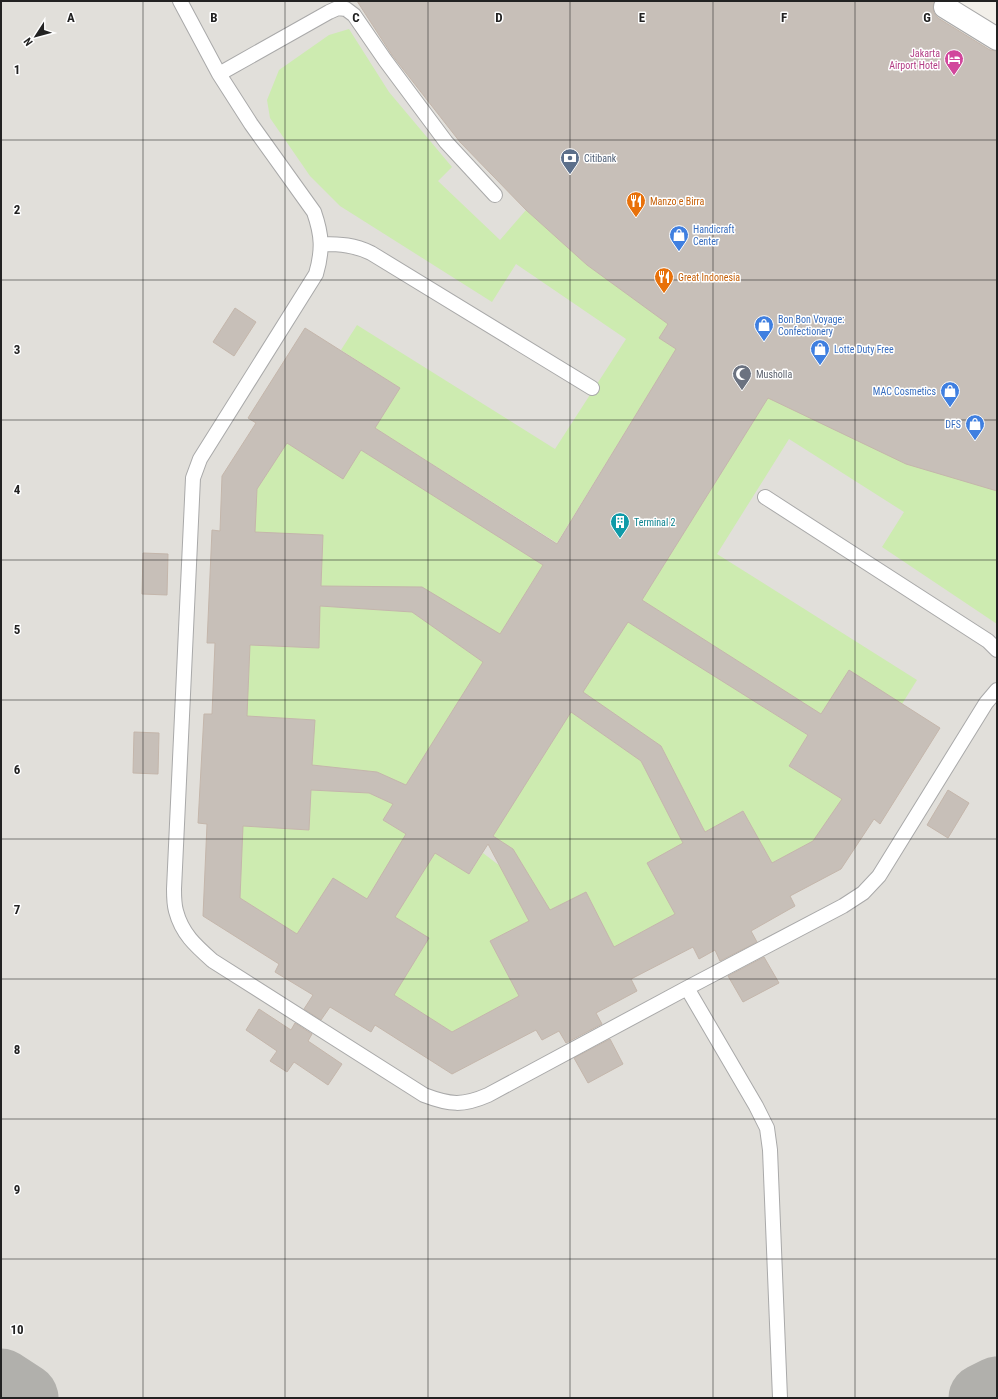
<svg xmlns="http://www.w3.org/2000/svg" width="998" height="1399" font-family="'Roboto Condensed',sans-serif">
  <rect width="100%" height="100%" fill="#f2efe9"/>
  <path fill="#e1dfda" d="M 1,1 L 922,1 L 997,47 L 997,1398 L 1,1398 Z"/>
  <path fill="#cdebb0" d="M 349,29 L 389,92 L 452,167 L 438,181 L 500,240 L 526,210 L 587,265 L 668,324 L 659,338 L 676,349 L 557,543 L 375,428 L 400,388 L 341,350 L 357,325 L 555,449 L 626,339 L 516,264 L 492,302 L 340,206 L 310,176 L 270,118 L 267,100 L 279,70 L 329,35 Z
    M 768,398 L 997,491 L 997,624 L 882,547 L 904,512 L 789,439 L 717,554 L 917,680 L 902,704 L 849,670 L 821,714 L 642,600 Z
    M 287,443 L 343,478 L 361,450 L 543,565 L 500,634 L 321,586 L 323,535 L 255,532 L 257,489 Z
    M 320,606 L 412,612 L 483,662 L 406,785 L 377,772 L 312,765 L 314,720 L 247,716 L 250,645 L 319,648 Z
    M 628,622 L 808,735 L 789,766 L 842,799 L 813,841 L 772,863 L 743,811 L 705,832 L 661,746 L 583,692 Z
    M 571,712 L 641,761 L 683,843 L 647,863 L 675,914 L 614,947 L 586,892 L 550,910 L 513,849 L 493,836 Z
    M 311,790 L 369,793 L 393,804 L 383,820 L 406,834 L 367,899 L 333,878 L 297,934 L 240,898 L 243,826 L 309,830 Z
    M 435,853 L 469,874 L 483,853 L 500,866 L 529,921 L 490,941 L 519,996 L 452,1032 L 394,995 L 429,938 L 395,917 Z"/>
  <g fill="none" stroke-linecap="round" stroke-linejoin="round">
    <path stroke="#b1b0ac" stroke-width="69" d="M 1,1383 L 24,1398
      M 983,1398 L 997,1391"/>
  </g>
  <path fill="#c7bfb8" stroke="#c4b6ab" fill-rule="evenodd" d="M 357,1 L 934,1 L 933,7 L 934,13 L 938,18 L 990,50 L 997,51 L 997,491 L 906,464 L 768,398 L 642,600 L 821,714 L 849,670 L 940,728 L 880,824 L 874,819 L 841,869 L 790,896 L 795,906 L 751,931 L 757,942 L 720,961 L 715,950 L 699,959 L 693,947 L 631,979 L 637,991 L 596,1013 L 602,1024 L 566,1043 L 559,1031 L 542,1040 L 536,1030 L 452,1074 L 375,1025 L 371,1032 L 330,1007 L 321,1020 L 304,1009 L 313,995 L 275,972 L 279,964 L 203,916 L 207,824 L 198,823 L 204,714 L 212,714 L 215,643 L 207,643 L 212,530 L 220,531 L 222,476 L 256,423 L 248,418 L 305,328 L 400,388 L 375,428 L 557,544 L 676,349 L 659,338 L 668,324 L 587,265 L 526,210 L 460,142 L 392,55 ZM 287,443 L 343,479 L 361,450 L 543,565 L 500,634 L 422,587 L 321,586 L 323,535 L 255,532 L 257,489 ZM 320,606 L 412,612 L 483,662 L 406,785 L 377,772 L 312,765 L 315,720 L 247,716 L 250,645 L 319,648 ZM 628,622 L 808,735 L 789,766 L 842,799 L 813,841 L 772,863 L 743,811 L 705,832 L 661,746 L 583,692 ZM 571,712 L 641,761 L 683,843 L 647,863 L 675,914 L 614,947 L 586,892 L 550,910 L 513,849 L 493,836 ZM 311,790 L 369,793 L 393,804 L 383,820 L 406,834 L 367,899 L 333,878 L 297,934 L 240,898 L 243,826 L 309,830 ZM 488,844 L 529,921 L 490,941 L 519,996 L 452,1032 L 394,995 L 429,938 L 395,917 L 435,853 L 469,874 Z
    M 235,308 L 256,322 L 234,356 L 213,342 Z
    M 143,553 L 168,554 L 167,595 L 142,594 Z
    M 134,732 L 159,733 L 158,774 L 133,773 Z
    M 948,790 L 969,803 L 948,838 L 927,825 Z
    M 764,957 L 779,983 L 743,1002 L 728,976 Z
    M 259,1009 L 291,1030 L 295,1023 L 312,1034 L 308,1041 L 342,1064 L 328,1085 L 294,1062 L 287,1072 L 270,1061 L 277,1051 L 246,1030 Z
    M 610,1039 L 623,1064 L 588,1083 L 574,1058 Z"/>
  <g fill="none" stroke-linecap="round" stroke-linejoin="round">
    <defs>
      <path id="service" d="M 180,1 L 219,74 L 251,124 L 314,212 C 322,235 323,250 316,274 L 200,459 L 193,478 L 174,889 C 174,896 174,904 176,911 C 182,934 196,946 213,961 L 424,1095 C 450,1105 463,1106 488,1095 L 687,988 L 843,906 L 863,893 L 879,876 L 986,703 L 997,690
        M 219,74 L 329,12 L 338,8 L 346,9 L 354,15 L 385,60 L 446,142 L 495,195
        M 322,244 C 341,244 354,245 371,253 L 592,388
        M 765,497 L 988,641 L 997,650
        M 687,988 L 756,1106 L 767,1128 L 770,1150 L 780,1398"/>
      <path id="tertiary" d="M 945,7 L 997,39"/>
    </defs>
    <use href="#service" stroke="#a9a9a9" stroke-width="16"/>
    <use href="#tertiary" stroke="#a9a9a9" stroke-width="24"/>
    <use href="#service" stroke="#fff" stroke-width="14"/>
    <use href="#tertiary" stroke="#fff" stroke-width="22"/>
  </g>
  <path fill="none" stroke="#222" stroke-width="1" stroke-opacity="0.55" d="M 143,1 L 143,1398M 285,1 L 285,1398M 428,1 L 428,1398M 570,1 L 570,1398M 713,1 L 713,1398M 855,1 L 855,1398M 1,140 L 997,140M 1,280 L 997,280M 1,420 L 997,420M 1,560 L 997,560M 1,700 L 997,700M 1,839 L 997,839M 1,979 L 997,979M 1,1119 L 997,1119M 1,1259 L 997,1259"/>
  <defs>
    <symbol id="hotel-pin" viewBox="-11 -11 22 30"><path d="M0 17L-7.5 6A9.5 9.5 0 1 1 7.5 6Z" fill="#d1479c" stroke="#fff"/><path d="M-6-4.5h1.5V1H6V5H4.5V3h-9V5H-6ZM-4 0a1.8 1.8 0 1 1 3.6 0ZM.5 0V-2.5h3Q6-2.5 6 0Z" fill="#fff"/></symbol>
    <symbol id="bank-pin" viewBox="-11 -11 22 30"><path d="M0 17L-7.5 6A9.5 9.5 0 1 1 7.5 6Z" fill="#5c6f8a" stroke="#fff"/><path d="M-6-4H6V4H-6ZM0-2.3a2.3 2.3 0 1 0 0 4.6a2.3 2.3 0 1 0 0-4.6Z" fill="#fff"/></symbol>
    <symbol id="restaurant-pin" viewBox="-11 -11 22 30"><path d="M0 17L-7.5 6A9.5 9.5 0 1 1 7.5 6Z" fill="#e8710a" stroke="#fff"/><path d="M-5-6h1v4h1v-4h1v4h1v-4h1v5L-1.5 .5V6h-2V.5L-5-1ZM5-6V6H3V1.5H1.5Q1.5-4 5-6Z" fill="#fff"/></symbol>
    <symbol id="shop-pin" viewBox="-11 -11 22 30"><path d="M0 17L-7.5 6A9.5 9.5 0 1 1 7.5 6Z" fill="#3f7fe0" stroke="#fff"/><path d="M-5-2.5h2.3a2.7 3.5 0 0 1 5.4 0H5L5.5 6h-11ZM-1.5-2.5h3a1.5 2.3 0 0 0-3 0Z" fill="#fff"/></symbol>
    <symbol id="mosque-pin" viewBox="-11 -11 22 30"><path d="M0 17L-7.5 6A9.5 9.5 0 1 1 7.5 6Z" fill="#6b7280" stroke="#fff"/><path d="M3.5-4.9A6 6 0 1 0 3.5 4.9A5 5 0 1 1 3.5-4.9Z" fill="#fff"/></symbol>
    <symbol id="building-pin" viewBox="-11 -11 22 30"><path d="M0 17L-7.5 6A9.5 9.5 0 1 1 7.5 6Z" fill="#0f9aa8" stroke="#fff"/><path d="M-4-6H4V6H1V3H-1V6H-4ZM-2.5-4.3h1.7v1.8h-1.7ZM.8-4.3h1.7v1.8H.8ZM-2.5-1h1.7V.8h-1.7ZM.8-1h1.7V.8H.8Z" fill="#fff"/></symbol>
  </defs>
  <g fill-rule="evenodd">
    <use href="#hotel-pin" x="943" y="48" width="22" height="30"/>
    <use href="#bank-pin" x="559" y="147" width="22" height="30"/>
    <use href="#restaurant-pin" x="625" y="190" width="22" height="30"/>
    <use href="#shop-pin" x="668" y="224" width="22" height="30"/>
    <use href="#restaurant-pin" x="653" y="266" width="22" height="30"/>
    <use href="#shop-pin" x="753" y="314" width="22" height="30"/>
    <use href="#shop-pin" x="809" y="338" width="22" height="30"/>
    <use href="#mosque-pin" x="731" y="363" width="22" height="30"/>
    <use href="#shop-pin" x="939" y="380" width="22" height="30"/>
    <use href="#shop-pin" x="964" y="413" width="22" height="30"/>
    <use href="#building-pin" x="609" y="511" width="22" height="30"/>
  </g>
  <g text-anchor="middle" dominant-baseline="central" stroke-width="3" stroke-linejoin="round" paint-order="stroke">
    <g font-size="10" fill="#b23c85" stroke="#fff" text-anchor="end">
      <text x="940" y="53">Jakarta<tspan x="940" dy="12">Airport Hotel</tspan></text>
    </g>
    <g font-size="10" fill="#4e5e75" stroke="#fff" text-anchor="start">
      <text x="584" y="158">Citibank</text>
    </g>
    <g font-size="10" fill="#c56008" stroke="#fff" text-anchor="start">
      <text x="650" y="201">Manzo e Birra</text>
      <text x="678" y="277">Great Indonesia</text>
    </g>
    <g font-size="10" fill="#366cbe" stroke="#fff" text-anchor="start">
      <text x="693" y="229">Handicraft<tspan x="693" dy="12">Center</tspan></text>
      <text x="778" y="319">Bon Bon Voyage:<tspan x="778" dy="12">Confectionery</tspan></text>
      <text x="834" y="349">Lotte Duty Free</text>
      <text x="936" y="391" text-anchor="end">MAC Cosmetics</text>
      <text x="961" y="424" text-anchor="end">DFS</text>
    </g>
    <g font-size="10" fill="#5b616d" stroke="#fff" text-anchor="start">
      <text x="756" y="374">Musholla</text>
    </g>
    <g font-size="10" fill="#0d838f" stroke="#fff" text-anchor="start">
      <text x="634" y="522">Terminal 2</text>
    </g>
  </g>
  <g font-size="13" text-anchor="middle" font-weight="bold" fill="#222" stroke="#fff" stroke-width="3" stroke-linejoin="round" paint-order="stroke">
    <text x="71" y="22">A</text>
    <text x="214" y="22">B</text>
    <text x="356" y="22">C</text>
    <text x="499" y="22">D</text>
    <text x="642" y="22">E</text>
    <text x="784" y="22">F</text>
    <text x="927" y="22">G</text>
    <text x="17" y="74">1</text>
    <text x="17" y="214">2</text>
    <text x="17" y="354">3</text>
    <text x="17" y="494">4</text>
    <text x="17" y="634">5</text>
    <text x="17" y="774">6</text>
    <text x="17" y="914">7</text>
    <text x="17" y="1054">8</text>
    <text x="17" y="1194">9</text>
    <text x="17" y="1334">10</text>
  </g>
  <rect width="998" height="1399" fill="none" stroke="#222222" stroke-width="4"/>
  <g transform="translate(36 36) rotate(234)" stroke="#ffffff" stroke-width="3" paint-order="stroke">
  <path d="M0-3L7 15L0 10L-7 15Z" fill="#222222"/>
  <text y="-6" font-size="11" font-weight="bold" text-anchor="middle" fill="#222222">N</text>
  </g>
</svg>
